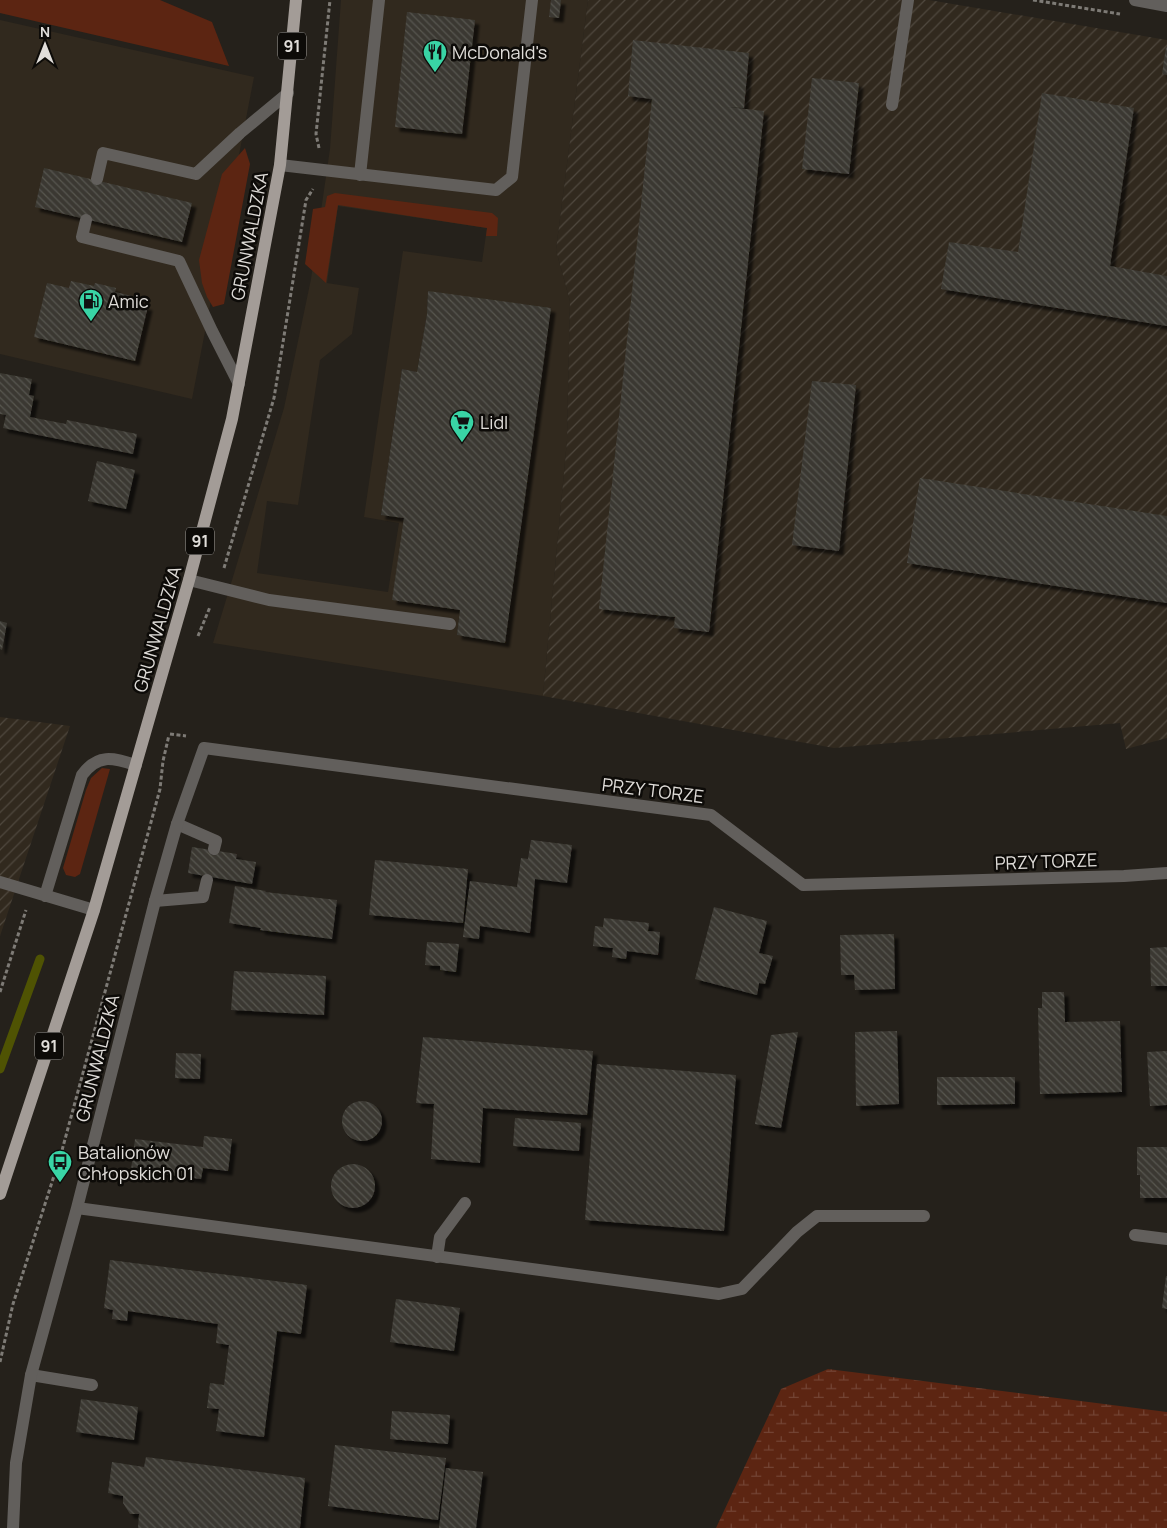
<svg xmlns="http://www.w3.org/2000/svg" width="1167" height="1528" font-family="Manrope,sans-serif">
  <defs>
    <pattern id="industrial-furrows" width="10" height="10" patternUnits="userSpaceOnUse" patternTransform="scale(1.25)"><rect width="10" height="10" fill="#31291e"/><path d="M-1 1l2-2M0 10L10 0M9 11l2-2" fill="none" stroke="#4f483e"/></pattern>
    <pattern id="wetland-marsh" width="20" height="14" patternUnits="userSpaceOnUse" patternTransform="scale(1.25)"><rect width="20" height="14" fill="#5c2512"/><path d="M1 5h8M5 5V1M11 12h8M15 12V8" fill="none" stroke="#734434"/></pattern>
    <pattern id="building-back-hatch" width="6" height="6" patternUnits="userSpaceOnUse" patternTransform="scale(1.25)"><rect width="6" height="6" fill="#3b3932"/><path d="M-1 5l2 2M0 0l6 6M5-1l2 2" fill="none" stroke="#57554f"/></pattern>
    <filter id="shadow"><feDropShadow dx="4.5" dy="4.5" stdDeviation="1" flood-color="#0009"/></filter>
  </defs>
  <rect width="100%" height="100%" fill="#25211b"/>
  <path fill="#31291e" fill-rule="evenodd" d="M 341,0 L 588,0 L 556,250 L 570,301 L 567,441 L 543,696 L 213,643 L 284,408 L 311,279 L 330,149 ZM 338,206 L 487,228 L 482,262 L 403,251 L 364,517 L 399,523 L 388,592 L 257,573 L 267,501 L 298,505 L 320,360 L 352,334 L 359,288 L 327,283 ZM 428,292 L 551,308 L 505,643 L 457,635 L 460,610 L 404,518 L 381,515 L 402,369 L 417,372 L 427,314 Z
    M 0,20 L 254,77 L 192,399 L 0,354 Z"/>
  <path fill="url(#industrial-furrows)" d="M 588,0 L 929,0 L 1167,40 L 1167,738 L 1126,749 L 1120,723 L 834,748 L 543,696 L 567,441 L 570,301 L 556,250 Z
    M 0,717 L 70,726 L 0,936 Z"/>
  <path fill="#5c2512" d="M 0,0 L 160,0 L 212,22 L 229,66 L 0,13 Z
    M 245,148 L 250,164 L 224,304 L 213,307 L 207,297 L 202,283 L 199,260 L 222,174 Z
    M 335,193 L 492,213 L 498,218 L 497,236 L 486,236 L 487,228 L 338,205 L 326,283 L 305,264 L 313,209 L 325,207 L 327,196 Z
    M 102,768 L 110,769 L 80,874 L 75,877 L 66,875 L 63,868 L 86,790 L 91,778 Z"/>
  <path fill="url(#wetland-marsh)" d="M 828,1369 L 1167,1412 L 1167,1528 L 716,1528 L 781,1389 Z"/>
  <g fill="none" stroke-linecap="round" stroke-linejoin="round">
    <path stroke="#4f5303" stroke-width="9" d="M 0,1069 L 40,959"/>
  </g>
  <path fill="url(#building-back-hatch)" filter="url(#shadow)" d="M 551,0 L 561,0 L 559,18 L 549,17 Z
    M 407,12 L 475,20 L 462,134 L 395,127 Z
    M 633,40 L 749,53 L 744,108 L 727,107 L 764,111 L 709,632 L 674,628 L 675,617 L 599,609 L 652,99 L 628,96 Z
    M 1166,47 L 1167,47 L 1167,75 L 1162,74 Z
    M 812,78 L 859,83 L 849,174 L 802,169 Z
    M 1042,93 L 1134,108 L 1110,266 L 1167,276 L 1167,326 L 941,289 L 949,242 L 1018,252 Z
    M 44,168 L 192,203 L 182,242 L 35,207 Z
    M 71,281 L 94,286 L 95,283 L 116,288 L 115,292 L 141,298 L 139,304 L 148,306 L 135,361 L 34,337 L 47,283 L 69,288 Z
    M 428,291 L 551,308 L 505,643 L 457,635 L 460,610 L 392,600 L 404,518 L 381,515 L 402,369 L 417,372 L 427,314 Z
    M 0,373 L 32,379 L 29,395 L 34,396 L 30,417 L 66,424 L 67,420 L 137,434 L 133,454 L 3,428 L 6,415 L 0,414 Z
    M 812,381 L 856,385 L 839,551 L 792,545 Z
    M 97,461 L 135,470 L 126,509 L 88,501 Z
    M 920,478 L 1167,516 L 1167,603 L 907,563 Z
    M 0,621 L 7,623 L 2,650 L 0,649 Z
    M 531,840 L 572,845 L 567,883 L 535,879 L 530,933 L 480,926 L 479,939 L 463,937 L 470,881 L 517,887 L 521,858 L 528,859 Z
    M 192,847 L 237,854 L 236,859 L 256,862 L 252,884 L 188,873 Z
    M 375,860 L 468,869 L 463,923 L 369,915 Z
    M 235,886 L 266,891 L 265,892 L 337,900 L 332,939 L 260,930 L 261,928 L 229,923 Z
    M 714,907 L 767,921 L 759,953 L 773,956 L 765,984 L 759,983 L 757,995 L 695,979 Z
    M 604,918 L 649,923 L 648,931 L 660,932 L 658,955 L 627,951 L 626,959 L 612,957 L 613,948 L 593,946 L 595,926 L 603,927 Z
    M 894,934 L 895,989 L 855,990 L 854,975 L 841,975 L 840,935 Z
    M 427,942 L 459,944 L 456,972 L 440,970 L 440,966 L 425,965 Z
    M 1167,947 L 1167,986 L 1151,986 L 1150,948 Z
    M 234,971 L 326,976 L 324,1015 L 231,1010 Z
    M 1042,992 L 1064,992 L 1065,1022 L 1120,1021 L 1122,1092 L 1040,1094 L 1038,1008 L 1042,1008 Z
    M 897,1031 L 899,1104 L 856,1106 L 855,1032 Z
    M 798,1032 L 781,1128 L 755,1124 L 771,1035 Z
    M 423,1037 L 593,1051 L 587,1115 L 483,1108 L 480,1163 L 431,1159 L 434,1104 L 416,1103 Z
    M 1167,1051 L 1167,1105 L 1150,1106 L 1147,1052 Z
    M 176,1053 L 201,1054 L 200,1079 L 175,1078 Z
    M 597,1064 L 736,1075 L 724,1231 L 585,1220 Z
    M 937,1077 L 1015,1077 L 1015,1104 L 937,1105 Z
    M342 1121a20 20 0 1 1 40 0a20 20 0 1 1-40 0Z
    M 515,1118 L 581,1123 L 579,1151 L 513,1146 Z
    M 204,1136 L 232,1139 L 228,1171 L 203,1168 L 201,1179 L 131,1170 L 135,1139 L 203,1147 Z
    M 1137,1147 L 1167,1147 L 1167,1198 L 1140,1198 L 1140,1175 L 1137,1175 Z
    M331 1186a22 22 0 1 1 44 0a22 22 0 1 1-44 0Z
    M 110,1260 L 307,1285 L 301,1334 L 277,1331 L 264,1437 L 216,1431 L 219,1409 L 207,1408 L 210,1383 L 224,1385 L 229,1345 L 216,1343 L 218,1324 L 128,1311 L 127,1321 L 112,1319 L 113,1310 L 104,1308 Z
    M 1166,1276 L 1167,1276 L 1167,1309 L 1162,1308 Z
    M 396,1299 L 460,1308 L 454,1351 L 390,1342 Z
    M 81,1399 L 138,1407 L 134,1440 L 76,1432 Z
    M 392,1411 L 450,1415 L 448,1444 L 390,1439 Z
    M 335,1445 L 446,1458 L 438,1520 L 328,1506 Z
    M 146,1457 L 305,1478 L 300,1528 L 138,1528 L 139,1514 L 130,1514 L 123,1503 L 123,1496 L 108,1493 L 112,1462 L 144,1467 Z
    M 446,1468 L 483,1472 L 476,1528 L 439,1528 Z"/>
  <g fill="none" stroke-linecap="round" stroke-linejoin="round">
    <path stroke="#7e7b76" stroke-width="3" stroke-dasharray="4 2.5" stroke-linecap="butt" d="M 1033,0 L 1120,14
      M 319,148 L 316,134 L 330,0
      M 224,568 L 274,398 L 306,200 L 313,189
      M 198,636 L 210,607
      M 170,734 L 186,736
      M 0,992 L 26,910
      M 0,1362 L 13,1304 L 61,1154 L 160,789 L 163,761 L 169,735"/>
    <path stroke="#625f5c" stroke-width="12" d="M 892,105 L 908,0
      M 280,165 L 496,190 L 512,177 L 532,0
      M 360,175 L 379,0
      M 97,179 L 103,153 L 196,174 L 240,133 L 288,93
      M 86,220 L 82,237 L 179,261 L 212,331 L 239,384
      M 189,580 L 269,600 L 450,624
      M 177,824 L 216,841 L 214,849
      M 0,882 L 94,910
      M 45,896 L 82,775 C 98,753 113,758 136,765
      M 155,901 L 203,897 L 207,880
      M 437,1257 L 440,1237 L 465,1203
      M 31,1375 L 92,1385"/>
    <path stroke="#625f5c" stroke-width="12" d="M 1135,0 L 1167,6
      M 77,1208 L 719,1294 L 742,1289 L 797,1232 L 817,1216 L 924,1216
      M 1135,1235 L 1167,1239
      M 13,1528 L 16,1463 L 31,1375 L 77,1208 L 155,901 L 177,824 L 204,748 L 711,815 L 803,885 L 1124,876 L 1167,873"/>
    <path stroke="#a39c97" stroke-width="12" d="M 0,1194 L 94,910 L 189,580 L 232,419 L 280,165 L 296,0"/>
  </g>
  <defs>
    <symbol id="restaurant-pin" viewBox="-11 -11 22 30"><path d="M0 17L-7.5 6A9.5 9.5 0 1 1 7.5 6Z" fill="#39d4a5" stroke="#0d0b08"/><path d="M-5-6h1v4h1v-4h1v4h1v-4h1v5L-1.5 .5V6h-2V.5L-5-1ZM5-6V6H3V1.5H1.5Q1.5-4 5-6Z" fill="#111"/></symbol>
    <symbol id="fuel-pin" viewBox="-11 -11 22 30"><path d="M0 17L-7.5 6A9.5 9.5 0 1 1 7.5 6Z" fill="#39d4a5" stroke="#0d0b08"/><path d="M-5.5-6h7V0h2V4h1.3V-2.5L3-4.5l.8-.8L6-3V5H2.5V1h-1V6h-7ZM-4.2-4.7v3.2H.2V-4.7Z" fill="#111"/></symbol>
    <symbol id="supermarket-pin" viewBox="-11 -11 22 30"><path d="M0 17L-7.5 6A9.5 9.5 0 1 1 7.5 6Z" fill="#39d4a5" stroke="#0d0b08"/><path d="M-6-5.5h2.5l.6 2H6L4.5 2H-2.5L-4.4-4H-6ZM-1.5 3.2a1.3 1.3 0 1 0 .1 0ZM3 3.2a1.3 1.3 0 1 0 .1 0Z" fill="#111"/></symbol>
    <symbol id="bus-pin" viewBox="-11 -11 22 30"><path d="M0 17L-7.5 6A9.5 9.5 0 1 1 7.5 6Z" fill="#39d4a5" stroke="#0d0b08"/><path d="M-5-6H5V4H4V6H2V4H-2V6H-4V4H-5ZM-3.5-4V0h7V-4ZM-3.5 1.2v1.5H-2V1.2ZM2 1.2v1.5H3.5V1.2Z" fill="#111"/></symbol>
  </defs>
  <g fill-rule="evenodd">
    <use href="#restaurant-pin" x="421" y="38" width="28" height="38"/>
    <use href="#fuel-pin" x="77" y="287" width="28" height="38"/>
    <use href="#supermarket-pin" x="448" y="408" width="28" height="38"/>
    <use href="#bus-pin" x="46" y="1148" width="28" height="38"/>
  </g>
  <g text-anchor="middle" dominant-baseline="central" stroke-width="5" stroke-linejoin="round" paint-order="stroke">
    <g fill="#0d0b08" stroke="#a19e9a" stroke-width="1">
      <rect x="278" y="32.5" width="28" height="27" rx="4"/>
      <rect x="186" y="527.5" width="28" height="27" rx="4"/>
      <rect x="35" y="1032.5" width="28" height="27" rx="4"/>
    </g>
    <g font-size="16" font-weight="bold" fill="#e0ddd9">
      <text x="292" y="46">91</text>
      <text x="200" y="541">91</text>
      <text x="49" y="1046">91</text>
    </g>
    <g font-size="18" fill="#e0ddd9" stroke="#0d0b08" text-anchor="start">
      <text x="452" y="52">McDonald's</text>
      <text x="108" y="301">Amic</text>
      <text x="480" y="422">Lidl</text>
      <text x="78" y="1152">Batalionów<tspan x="78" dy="21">Chłopskich 01</tspan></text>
    </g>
    <g font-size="18" fill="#e0ddd9" stroke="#0d0b08">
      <text transform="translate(249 236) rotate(-79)">GRUNWALDZKA</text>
      <text transform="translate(157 629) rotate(-74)">GRUNWALDZKA</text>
      <text transform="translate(653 790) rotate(7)">PRZY TORZE</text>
      <text transform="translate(1046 861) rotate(-2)">PRZY TORZE</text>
      <text transform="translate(97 1058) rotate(-76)">GRUNWALDZKA</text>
    </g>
  </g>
  <g transform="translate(45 45)" stroke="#0d0b08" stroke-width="4" paint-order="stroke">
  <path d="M0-4L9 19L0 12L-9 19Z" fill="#e0ddd9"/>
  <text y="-8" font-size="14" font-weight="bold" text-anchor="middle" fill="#e0ddd9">N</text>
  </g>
</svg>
